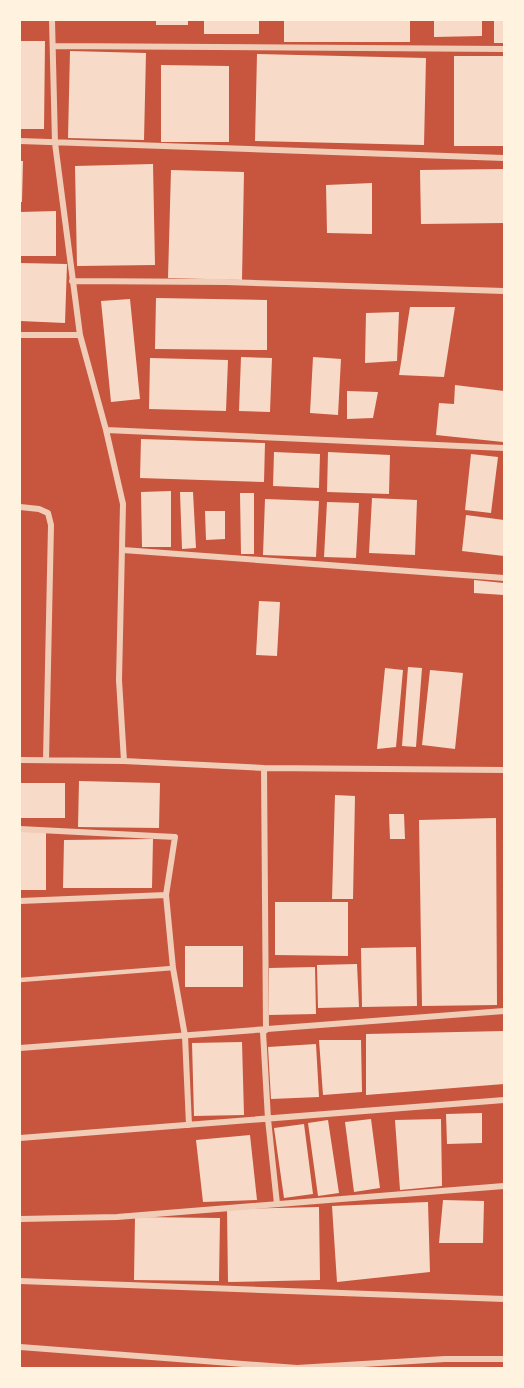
<svg xmlns="http://www.w3.org/2000/svg" width="524" height="1388" font-family="Signika,sans-serif">
  <rect width="100%" height="100%" fill="#c8553d"/>
  <path fill="#f7dbc8" d="M 156,20 L 188,20 L 188,25 L 156,25 Z
    M 204,20 L 259,20 L 259,34 L 204,34 Z
    M 284,20 L 410,20 L 410,42 L 284,42 Z
    M 434,20 L 482,20 L 482,36 L 434,37 Z
    M 494,20 L 504,20 L 504,43 L 494,43 Z
    M 20,41 L 45,41 L 44,129 L 20,129 Z
    M 70,51 L 146,53 L 144,140 L 68,138 Z
    M 257,54 L 426,58 L 424,145 L 255,141 Z
    M 454,56 L 504,56 L 504,146 L 454,146 Z
    M 161,65 L 229,66 L 229,142 L 161,142 Z
    M 20,161 L 23,161 L 22,202 L 20,202 Z
    M 153,164 L 155,265 L 77,266 L 75,166 Z
    M 504,169 L 504,223 L 421,224 L 420,170 Z
    M 171,170 L 244,172 L 242,280 L 168,278 Z
    M 372,183 L 372,234 L 327,233 L 326,185 Z
    M 56,211 L 56,256 L 20,256 L 20,212 Z
    M 20,263 L 67,264 L 65,323 L 20,321 Z
    M 156,298 L 267,300 L 267,350 L 155,349 Z
    M 130,299 L 140,399 L 111,402 L 101,301 Z
    M 410,307 L 455,307 L 444,377 L 399,375 Z
    M 399,312 L 397,361 L 365,363 L 366,313 Z
    M 241,357 L 272,358 L 270,412 L 239,411 Z
    M 313,357 L 341,359 L 338,415 L 310,413 Z
    M 150,358 L 228,360 L 226,411 L 149,409 Z
    M 455,385 L 504,391 L 503,442 L 436,435 L 439,403 L 454,404 Z
    M 347,391 L 378,392 L 373,418 L 347,419 Z
    M 141,439 L 265,443 L 264,482 L 140,478 Z
    M 274,452 L 320,454 L 319,488 L 273,486 Z
    M 328,452 L 390,455 L 389,494 L 327,492 Z
    M 471,454 L 498,457 L 491,513 L 465,510 Z
    M 171,491 L 171,547 L 142,547 L 141,492 Z
    M 180,492 L 193,492 L 196,548 L 182,549 Z
    M 240,493 L 254,493 L 254,554 L 241,554 Z
    M 372,498 L 417,500 L 415,555 L 369,553 Z
    M 265,499 L 319,501 L 316,557 L 263,555 Z
    M 327,502 L 359,503 L 356,558 L 324,557 Z
    M 205,511 L 225,511 L 225,539 L 206,540 Z
    M 466,515 L 504,520 L 504,556 L 462,551 Z
    M 474,580 L 504,583 L 504,595 L 474,593 Z
    M 259,601 L 280,602 L 277,656 L 256,655 Z
    M 408,667 L 422,668 L 416,747 L 402,746 Z
    M 385,668 L 403,670 L 396,747 L 377,749 Z
    M 430,670 L 463,673 L 455,749 L 422,745 Z
    M 79,781 L 160,783 L 159,828 L 78,827 Z
    M 20,783 L 65,783 L 65,818 L 20,818 Z
    M 335,795 L 355,796 L 353,899 L 332,899 Z
    M 389,814 L 404,814 L 405,839 L 390,839 Z
    M 496,818 L 497,1005 L 422,1006 L 419,820 Z
    M 20,832 L 46,832 L 46,890 L 20,890 Z
    M 153,839 L 152,888 L 63,888 L 64,840 Z
    M 275,902 L 348,902 L 348,956 L 275,955 Z
    M 185,946 L 243,946 L 243,987 L 185,987 Z
    M 416,947 L 417,1006 L 362,1007 L 361,948 Z
    M 357,964 L 359,1007 L 318,1008 L 317,965 Z
    M 315,967 L 316,1014 L 269,1015 L 269,968 Z
    M 504,1031 L 504,1084 L 366,1095 L 366,1034 Z
    M 319,1040 L 361,1040 L 362,1092 L 323,1095 Z
    M 242,1042 L 244,1115 L 194,1116 L 192,1043 Z
    M 316,1044 L 319,1097 L 271,1099 L 268,1047 Z
    M 482,1113 L 482,1143 L 447,1144 L 446,1114 Z
    M 371,1119 L 380,1188 L 354,1192 L 345,1122 Z
    M 441,1119 L 442,1186 L 400,1190 L 395,1120 Z
    M 328,1120 L 339,1193 L 318,1196 L 308,1123 Z
    M 304,1124 L 313,1194 L 284,1198 L 274,1128 Z
    M 250,1135 L 257,1200 L 203,1202 L 196,1140 Z
    M 443,1200 L 484,1201 L 483,1243 L 439,1243 Z
    M 428,1202 L 430,1272 L 337,1282 L 332,1206 Z
    M 319,1207 L 320,1280 L 228,1282 L 227,1209 Z
    M 135,1217 L 220,1218 L 219,1281 L 134,1280 Z"/>
  <g fill="none" stroke-linecap="round" stroke-linejoin="round">
    <path stroke="#f1ccb7" stroke-width="4.5" d="M 20,980 L 173,968"/>
    <path stroke="#f1ccb7" stroke-width="6" d="M 53,46 L 504,49
      M 20,141 L 504,158
      M 72,281 L 226,282 L 504,291
      M 20,335 L 80,335 L 55,143 L 52,20
      M 80,335 L 106,430 L 123,504 L 119,680 L 124,761
      M 106,430 L 504,448
      M 20,507 L 39,509 L 48,513 L 51,525 L 46,760
      M 123,550 L 504,578
      M 20,760 L 124,761 L 264,768 L 504,770
      M 264,768 L 266,1030 L 263,1032 L 268,1119 L 277,1204
      M 20,829 L 175,837 L 166,895 L 173,968 L 185,1036 L 189,1125
      M 20,901 L 166,895
      M 20,1048 L 504,1011
      M 20,1138 L 504,1100
      M 20,1219 L 117,1217 L 504,1186
      M 20,1281 L 504,1299
      M 20,1347 L 297,1368 L 445,1359 L 504,1359"/>
  </g>
  <rect width="524" height="1388" fill="none" stroke="#fff3e0" stroke-width="42"/>
</svg>
